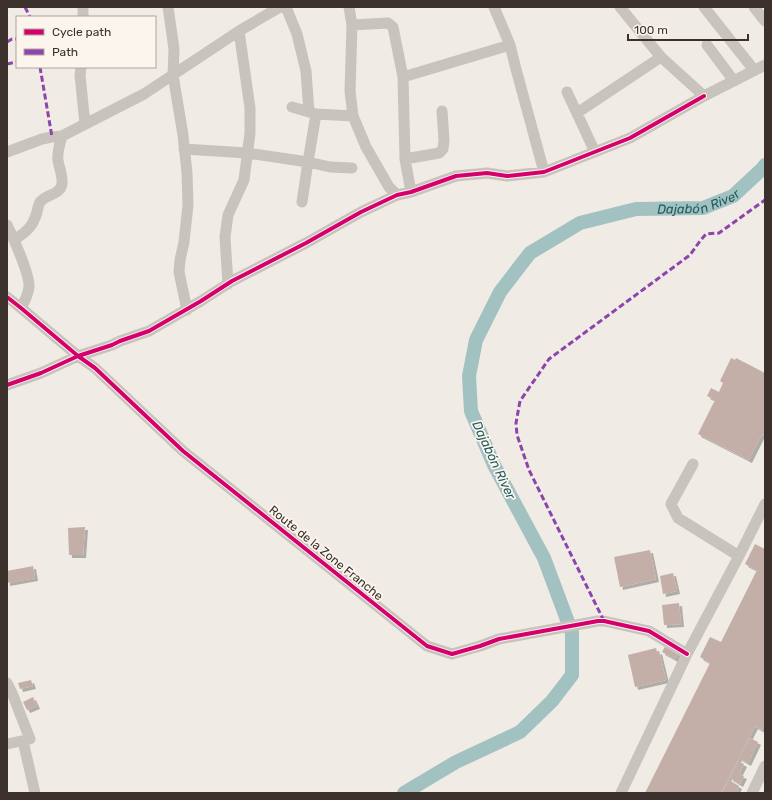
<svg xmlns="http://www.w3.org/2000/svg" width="772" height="800" font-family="Rubik,sans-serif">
  <defs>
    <filter id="shadow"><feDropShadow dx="3" dy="3" stdDeviation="0" flood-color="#0004"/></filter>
  </defs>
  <rect width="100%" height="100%" fill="#f0ebe5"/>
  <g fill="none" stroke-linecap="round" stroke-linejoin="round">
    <path stroke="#a1c2c1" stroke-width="14" id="s1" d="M 404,793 L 456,762 L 520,732 L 552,701 L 572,675 L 572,633 L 544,558 L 494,465 L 471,411 L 469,376 L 476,340 L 500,292 L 530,253 L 580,223 L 636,209 L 703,208 L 733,196 L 761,170 L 765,165"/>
  </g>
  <path fill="#c3afa7" filter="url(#shadow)" d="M 731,358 L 735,360 L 736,358 L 765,373 L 765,436 L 762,434 L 749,460 L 698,434 L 715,400 L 707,396 L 711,388 L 719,392 L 723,383 L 720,381 Z
    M 85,527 L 83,555 L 69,555 L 68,528 Z
    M 755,544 L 765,549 L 765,724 L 762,730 L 755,726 L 721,793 L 645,793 L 710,663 L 700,657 L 710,637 L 721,642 L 757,570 L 745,564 Z
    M 650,550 L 656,579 L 620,587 L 614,557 Z
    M 33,566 L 35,578 L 7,583 L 7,571 Z
    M 673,573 L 677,591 L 663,594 L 660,576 Z
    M 679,603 L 681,624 L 664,625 L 662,605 Z
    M 666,645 L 678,652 L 675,659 L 662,652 Z
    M 656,648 L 657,652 L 659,651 L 666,680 L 635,687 L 628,655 Z
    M 31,680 L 33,686 L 20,689 L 18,683 Z
    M 33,697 L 37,706 L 27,710 L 23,702 Z
    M 750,738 L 758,742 L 748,763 L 739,758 Z
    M 738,761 L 744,764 L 739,774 L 744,776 L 740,784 L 730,778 Z
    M 729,780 L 739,786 L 736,793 L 722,793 Z"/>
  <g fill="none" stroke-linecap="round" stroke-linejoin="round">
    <path stroke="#c9c3be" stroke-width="11" d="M 83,7 L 83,17
      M 168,7 L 174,49 L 173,75 L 183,135 L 187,173 L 188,205 L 184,242 L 180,260 L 179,272 L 187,310
      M 286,7 L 297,34 L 306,71 L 309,112
      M 349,7 L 352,25 L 350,91 L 353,116 L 366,147 L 389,187 L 397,195
      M 494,7 L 510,45 L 516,69 L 544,172
      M 620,7 L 661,57 L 704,96 L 765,65
      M 704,7 L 754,70
      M 754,7 L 765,21
      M 352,25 L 388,23 L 393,27 L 403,77 L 405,159 L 411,192
      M 707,45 L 734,81
      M 81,67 L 80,75 L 85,124
      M 403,77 L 510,45
      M 567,92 L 595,152
      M 292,107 L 316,114 L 353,116
      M 577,113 L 661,57
      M 184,149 L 247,153 L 308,162 L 330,167 L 352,168
      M 7,152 L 42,139 L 52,137 L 62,136 L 144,94 L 239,31 L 280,7
      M 405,159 L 439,153 L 443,149 L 444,140 L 442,111
      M 302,202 L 308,162 L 316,114
      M 7,225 C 13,237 30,275 29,287 C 28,295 25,301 21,308
      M 14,240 C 26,232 33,227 37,212 C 38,208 38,204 41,201 C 47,194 60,195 62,184 C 63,176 59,168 58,160 C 57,152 60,143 62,136
      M 228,284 L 225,237 L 228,215 L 244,180 L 250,133 L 250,108 L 239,31
      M 7,297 L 21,308 L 78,356 L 95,368 L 183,451 L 427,646 L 452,654 L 480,646 L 499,639 L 598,621 L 604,621 L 649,631 L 687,654
      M 7,385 L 41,373 L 78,356 L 112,345 L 120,341 L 149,331 L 201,301 L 232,281 L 306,243 L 361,212 L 397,195 L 411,192 L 456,176 L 487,173 L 507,176 L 544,172 L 630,138 L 704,96
      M 693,464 L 671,504 L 678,518 L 739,556
      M 7,683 L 12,693 L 30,739 L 7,744
      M 23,741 L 35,793
      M 621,793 L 687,654 L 739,556 L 765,504
      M 752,793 L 765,766"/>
    <path stroke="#8e44ad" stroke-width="3" stroke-dasharray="6 3" stroke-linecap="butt" d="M 25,7 L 30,17
      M 7,42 L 12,39 L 17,39
      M 7,64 L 17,62
      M 40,67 L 52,137
      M 604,621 L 529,470 L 517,435 L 516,423 L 520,401 L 549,359 L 690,255 L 700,241 L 706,234 L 719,233 L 765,200"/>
    <defs>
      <path id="cycleway" d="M 7,297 L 21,308 L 78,356 L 95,368 L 183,451 L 427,646 L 452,654 L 480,646 L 499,639 L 598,621 L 604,621 L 649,631 L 687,654
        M 7,385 L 41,373 L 78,356 L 112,345 L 120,341 L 149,331 L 201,301 L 232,281 L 306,243 L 361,212 L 397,195 L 411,192 L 456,176 L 487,173 L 507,176 L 544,172 L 630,138 L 704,96"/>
    </defs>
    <use href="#cycleway" stroke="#fbf5ee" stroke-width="6"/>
    <use href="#cycleway" stroke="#d6006c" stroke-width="4"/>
  </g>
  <g text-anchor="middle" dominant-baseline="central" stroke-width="3.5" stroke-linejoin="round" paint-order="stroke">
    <g font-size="12" fill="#3b302b" stroke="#fbf5ee">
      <text transform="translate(326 553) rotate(39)">Route de la Zone Franche</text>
    </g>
    <g font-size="13" font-style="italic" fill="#1f5a5e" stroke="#fbf5ee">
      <text stroke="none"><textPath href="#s1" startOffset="849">Dajabón River</textPath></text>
      <text transform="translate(494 460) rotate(65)">Dajabón River</text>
    </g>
  </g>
  <rect width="772" height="800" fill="none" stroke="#3b302b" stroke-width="16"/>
  <rect x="16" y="16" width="140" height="52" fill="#fbf5ee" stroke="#aea6a0"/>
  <rect x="24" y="29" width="20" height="6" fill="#d6006c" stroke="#aea6a0"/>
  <text x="52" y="36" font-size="12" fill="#3b302b">Cycle path</text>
  <rect x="24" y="49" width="20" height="6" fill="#8e44ad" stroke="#aea6a0"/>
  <text x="52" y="56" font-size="12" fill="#3b302b">Path</text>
  <path d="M628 34v6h120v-6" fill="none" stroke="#3b302b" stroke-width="2"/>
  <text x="634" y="34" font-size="12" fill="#3b302b" stroke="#fbf5ee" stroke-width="3" paint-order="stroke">100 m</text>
</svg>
